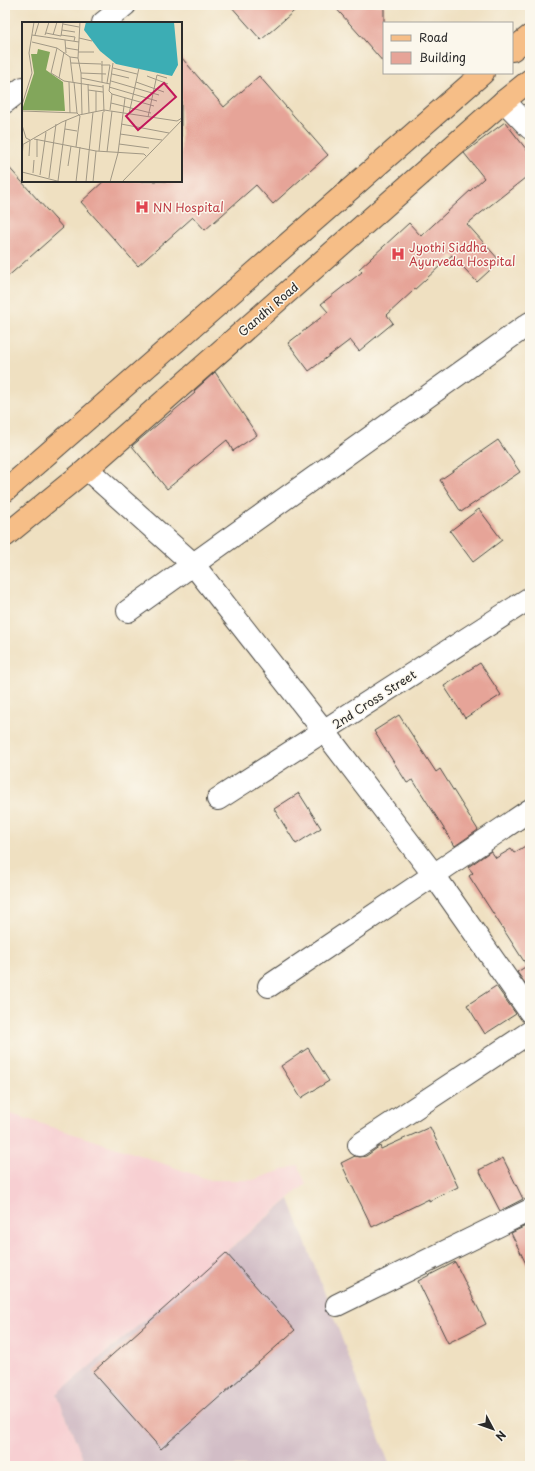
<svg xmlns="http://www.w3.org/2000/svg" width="535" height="1471" font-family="'Playpen Sans',sans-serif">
  <rect width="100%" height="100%" fill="#fbf7ec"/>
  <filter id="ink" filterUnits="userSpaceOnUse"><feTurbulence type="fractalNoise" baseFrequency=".025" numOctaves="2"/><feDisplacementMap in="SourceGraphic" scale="8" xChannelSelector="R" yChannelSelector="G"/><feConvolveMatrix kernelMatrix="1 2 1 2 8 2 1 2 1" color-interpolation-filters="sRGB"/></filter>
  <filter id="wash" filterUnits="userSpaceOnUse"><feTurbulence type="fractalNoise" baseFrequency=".012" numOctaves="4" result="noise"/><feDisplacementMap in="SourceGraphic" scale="16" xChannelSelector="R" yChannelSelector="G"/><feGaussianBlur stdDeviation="0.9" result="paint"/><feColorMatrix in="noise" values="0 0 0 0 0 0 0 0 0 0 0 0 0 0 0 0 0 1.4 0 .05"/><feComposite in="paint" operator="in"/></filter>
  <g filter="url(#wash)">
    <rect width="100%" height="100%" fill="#efe0c1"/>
    <path fill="#f7cfd2" d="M 5,1112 L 139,1155 L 210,1180 L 253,1180 L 298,1165 L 306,1184 L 57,1394 L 86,1466 L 5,1466 Z"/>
    <path fill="#d2bdc6" d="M 289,1199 L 390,1466 L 86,1466 L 57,1394 Z"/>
    <g id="blocks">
      <path fill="#e6a498" d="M 230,5 L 301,5 L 261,40 Z
        M 333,5 L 384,5 L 384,63 L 359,34 Z
        M 181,57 L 224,107 L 259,76 L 328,155 L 273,204 L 256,185 L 205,230 L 193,217 L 138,266 L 81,202 L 104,181 L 181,181 Z
        M 505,122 L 530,154 L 530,174 L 467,224 L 500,261 L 477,282 L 452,255 L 387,315 L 393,323 L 359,351 L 350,340 L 309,371 L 288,343 L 328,312 L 321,304 L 362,272 L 359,269 L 409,223 L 421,236 L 484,178 L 464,153 Z
        M 5,163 L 63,228 L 5,279 Z
        M 215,372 L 257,435 L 233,451 L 227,440 L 167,489 L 132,446 L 195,393 L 194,391 Z
        M 498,440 L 520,472 L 461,512 L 440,480 Z
        M 479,509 L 502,540 L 473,562 L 450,531 Z
        M 480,663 L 501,695 L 465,718 L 444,686 Z
        M 399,715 L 436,772 L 440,769 L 478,830 L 455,846 L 413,780 L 407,783 L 374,731 Z
        M 299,793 L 321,828 L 296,844 L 274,809 Z
        M 530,843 L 530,990 L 517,972 L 527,966 L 469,876 L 473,873 L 468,867 L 491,851 L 496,858 L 511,849 L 514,853 Z
        M 496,986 L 516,1014 L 485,1034 L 467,1005 Z
        M 308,1048 L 329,1081 L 301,1098 L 281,1066 Z
        M 430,1127 L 458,1187 L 429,1201 L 429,1199 L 372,1227 L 341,1163 L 355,1156 L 360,1157 L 366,1156 L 380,1146 L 381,1149 Z
        M 503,1158 L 523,1199 L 500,1211 L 479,1170 Z
        M 530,1224 L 530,1272 L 511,1233 Z
        M 226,1253 L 295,1330 L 161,1449 L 93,1372 Z
        M 455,1262 L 486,1324 L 448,1343 L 418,1281 Z"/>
    </g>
  </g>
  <g filter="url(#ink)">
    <use href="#blocks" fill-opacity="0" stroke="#484642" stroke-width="1"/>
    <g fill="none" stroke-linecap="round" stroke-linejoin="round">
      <defs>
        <path id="minor" d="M 103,23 L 125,5
          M 504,101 L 530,128
          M 5,102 L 23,88
          M 87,469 L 193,564 L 324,731 L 434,875 L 530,1012
          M 128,611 L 530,323
          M 218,799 L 530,598
          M 269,986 L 530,810
          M 359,1145 L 530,1032
          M 337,1305 L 530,1210"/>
        <path id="major" d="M 512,50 L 530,36
          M 5,491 L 483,73
          M 5,536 L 87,469 L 504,101 L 530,80"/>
      </defs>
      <use href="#minor" stroke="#484642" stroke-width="24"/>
      <use href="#major" stroke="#484642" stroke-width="24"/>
      <use href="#minor" stroke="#fff" stroke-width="22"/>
      <use href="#major" stroke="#f6be87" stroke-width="22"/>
    </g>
  </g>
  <defs>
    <symbol id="hospital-bare" viewBox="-9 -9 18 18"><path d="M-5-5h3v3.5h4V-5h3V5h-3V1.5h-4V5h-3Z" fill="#e0444e" stroke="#fbf7ec" stroke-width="2.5" paint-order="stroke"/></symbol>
  </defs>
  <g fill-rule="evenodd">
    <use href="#hospital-bare" x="132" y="197" width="20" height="20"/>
    <use href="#hospital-bare" x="388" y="244" width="20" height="20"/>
  </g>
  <g text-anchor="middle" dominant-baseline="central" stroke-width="3" stroke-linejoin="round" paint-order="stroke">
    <g font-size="12" fill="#be3a42" stroke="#fbf7ec" text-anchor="start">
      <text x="153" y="207">NN Hospital</text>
      <text x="409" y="247">Jyothi Siddha<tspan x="409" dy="14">Ayurveda Hospital</tspan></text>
    </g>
    <g font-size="12" fill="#2b2b2b" stroke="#fbf7ec">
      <text transform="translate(268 309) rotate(-41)">Gandhi Road</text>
      <text transform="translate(374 699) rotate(-33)">2nd Cross Street</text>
    </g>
  </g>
  <g transform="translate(22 22)">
    <rect width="160" height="160" fill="#efe0c1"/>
    <path d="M 16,27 L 28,30 L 24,48 L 41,60 L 43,89 L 0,88 L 12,51 L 9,32 L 15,32 Z" fill="#82a65b"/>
    <path d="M 64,0 L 152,0 L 156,43 L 150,54 L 94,42 L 78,29 L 62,8 Z" fill="#3cadb4"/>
    <path fill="none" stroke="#a19885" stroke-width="1" d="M 58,0 L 56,36 L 59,51 L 60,92M 41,2 L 57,5M 40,8 L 53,10M 24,11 L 39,14M 10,13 L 57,20M 13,13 L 17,0M 23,13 L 27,0M 31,13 L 35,0M 39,13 L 53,15 L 52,19M 39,14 L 41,0M 57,16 L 70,19M 43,18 L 44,31M 10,20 L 35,26 L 48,35 L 56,36M 35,26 L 29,51 L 42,59 L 81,65M 44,26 L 56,28M 56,30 L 72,30M 48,35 L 51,60M 80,39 L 80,60M 49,41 L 79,42M 79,43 L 88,43 L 85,61M 91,46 L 115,52M 59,51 L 84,52M 90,52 L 107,56M 125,54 L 146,62M 37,56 L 42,30M 59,56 L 88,62M 89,59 L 137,73M 47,60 L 48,91M 52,60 L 55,91M 114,60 L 142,70M 66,62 L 67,91M 81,63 L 82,90M 87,65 L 135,79M 66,68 L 81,70M 74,69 L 74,90M 90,72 L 132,84M 89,81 L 129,91M 0,83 L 10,51 L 7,31 L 12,0M 88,88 L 90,72 L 87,69 L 91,41M 0,89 L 55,91 L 58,94 L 54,125M 107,92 L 117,46M 126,95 L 135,53 L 145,56M 99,102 L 147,111M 0,103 L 4,116 L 8,118M 43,107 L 55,109M 98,112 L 140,118M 12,117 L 74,129 L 122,132 L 124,134M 97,122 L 127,126M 0,123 L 40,100 L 57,93 L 82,88 L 155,99 L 160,96M 77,129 L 81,90M 85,130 L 90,89M 7,134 L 8,118M 15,135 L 15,117M 0,136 L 1,123M 46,144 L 49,124M 0,150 L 39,160M 11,151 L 12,138M 18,153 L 24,110M 27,156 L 34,102M 36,159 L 44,98M 54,160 L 58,125M 64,160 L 71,90M 71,160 L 74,129M 88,160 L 96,131 L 103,76M 100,160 L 159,99"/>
    <path fill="#c2185b" fill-opacity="0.15" stroke="#c2185b" stroke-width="2" d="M 142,61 L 154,75 L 116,108 L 104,94 Z"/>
    <rect width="160" height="160" fill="none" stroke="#2b2b2b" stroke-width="2"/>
  </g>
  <rect width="535" height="1471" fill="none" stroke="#fbf7ec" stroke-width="20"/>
  <rect x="383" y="22" width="130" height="52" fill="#fbf7ec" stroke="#a8a59f"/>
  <rect x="391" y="35" width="20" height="6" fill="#f6be87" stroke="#a8a59f"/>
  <text x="419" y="42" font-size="12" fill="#2b2b2b">Road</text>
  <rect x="391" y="52" width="20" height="12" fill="#e6a498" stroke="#a8a59f"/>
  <text x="419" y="62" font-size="12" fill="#2b2b2b">Building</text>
  <g transform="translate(493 1429) rotate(131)" stroke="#fbf7ec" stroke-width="3" paint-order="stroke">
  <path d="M0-3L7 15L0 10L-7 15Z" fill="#2b2b2b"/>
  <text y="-6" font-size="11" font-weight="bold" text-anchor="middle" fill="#2b2b2b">N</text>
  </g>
</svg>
